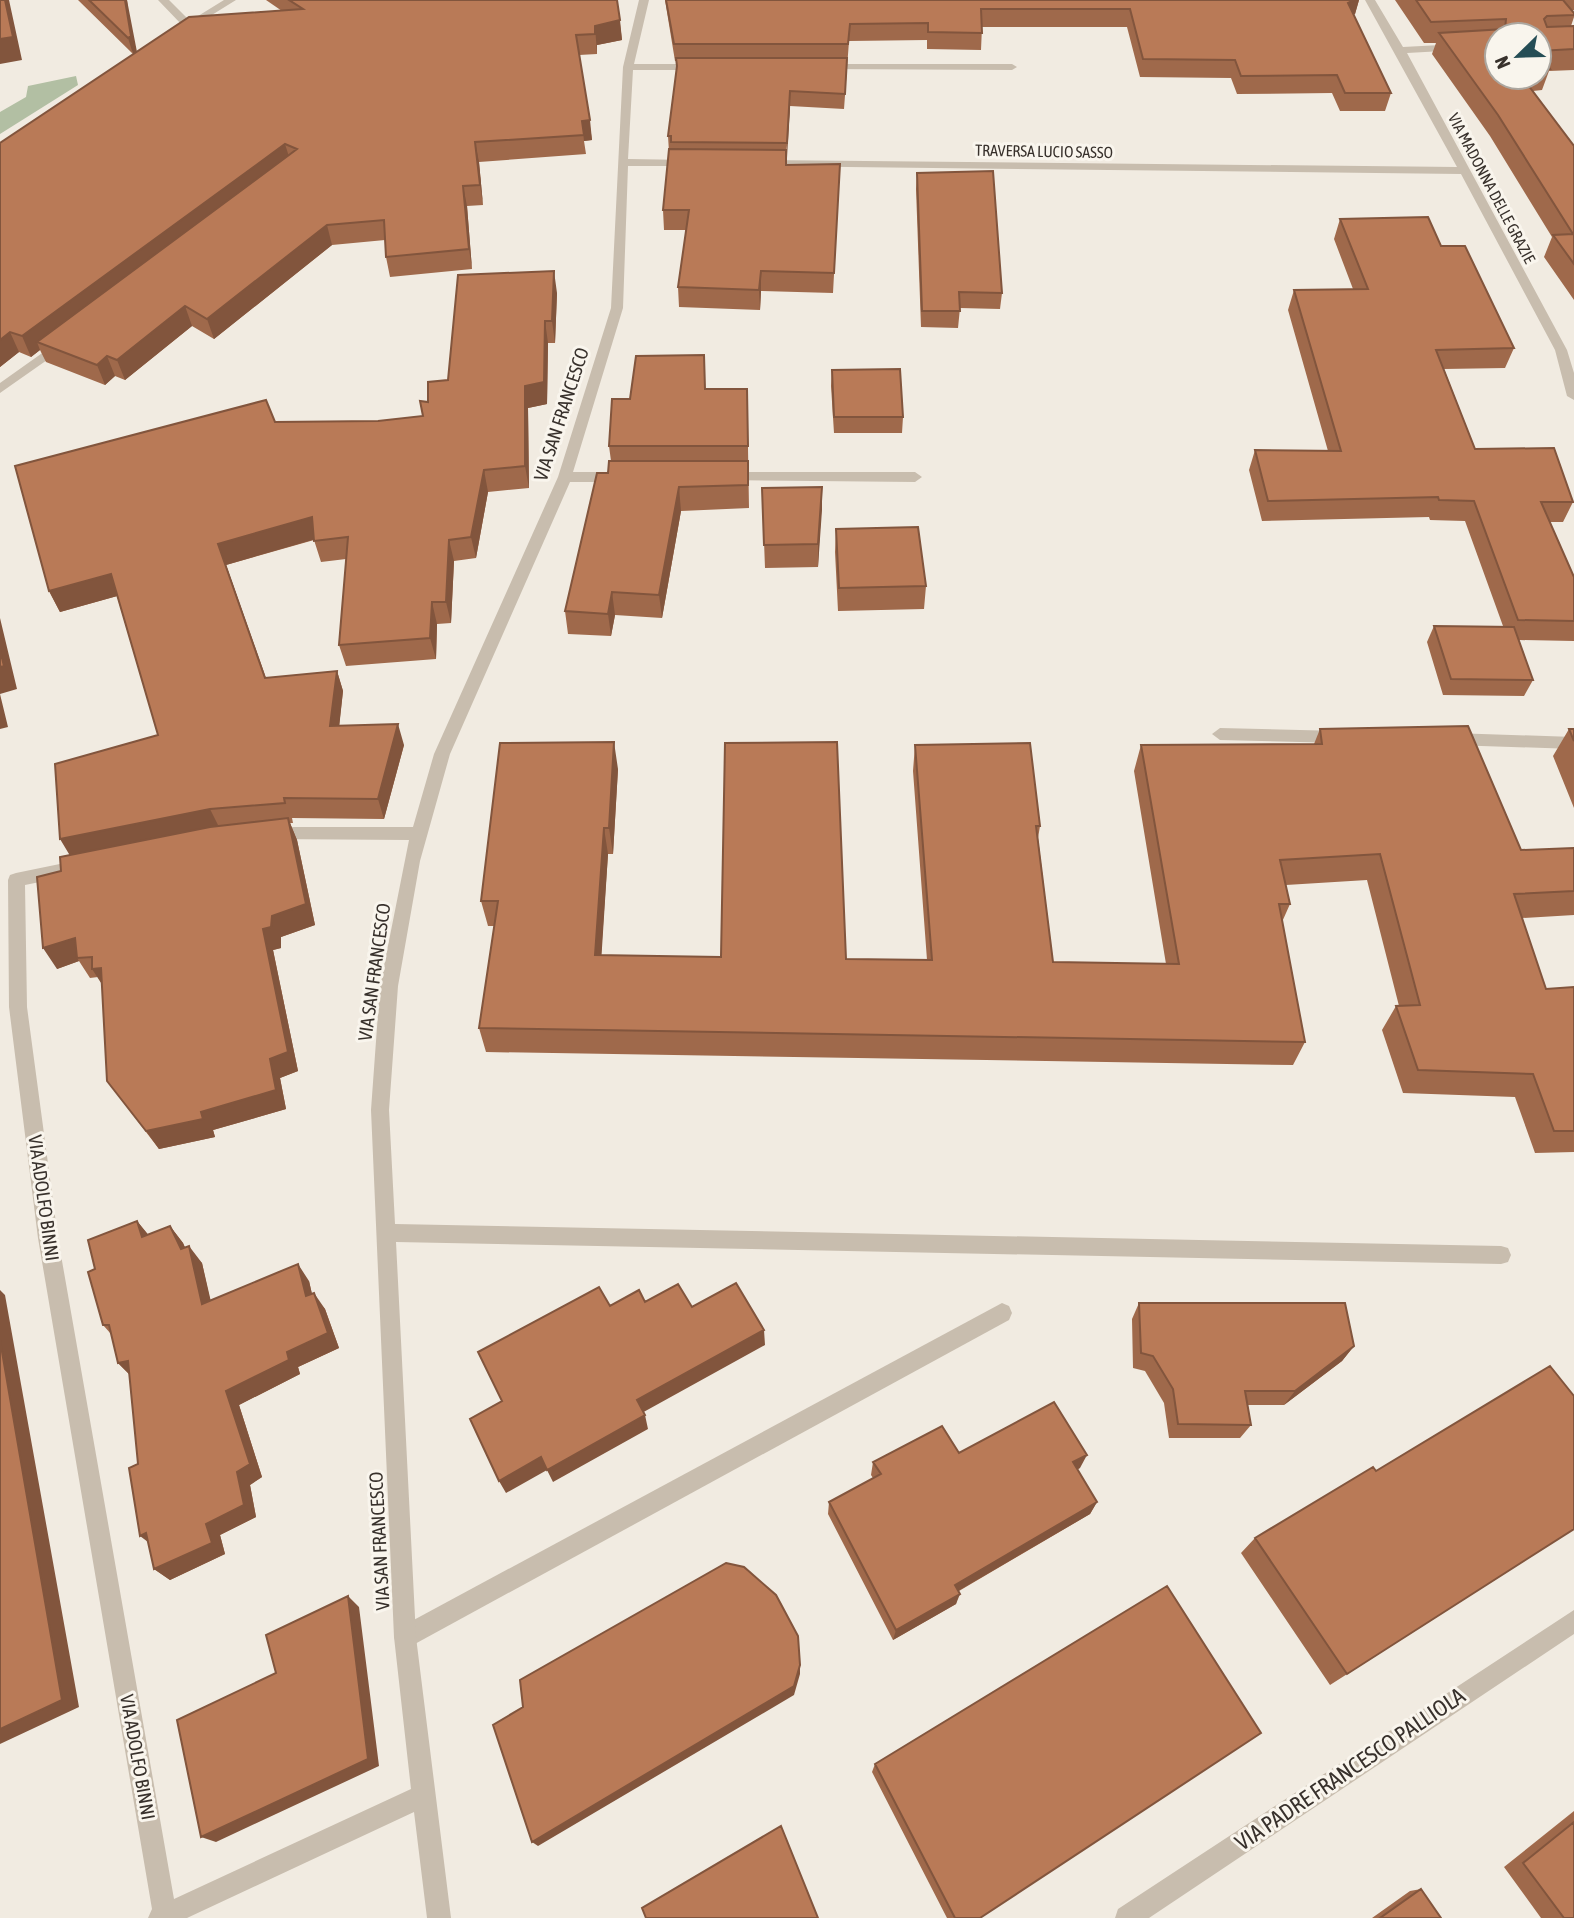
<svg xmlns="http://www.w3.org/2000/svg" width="1574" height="1918" font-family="'Asap Condensed',sans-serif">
  <rect width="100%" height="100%" fill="#f1ebe1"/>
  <path fill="#b2bfa3" d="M 76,76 L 78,85 L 0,134 L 0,112 L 26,97 L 28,86 Z"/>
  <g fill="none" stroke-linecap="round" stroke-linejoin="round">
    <path fill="#c8bdae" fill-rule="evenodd" d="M 1002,1303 L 1009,1306 L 1012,1313 L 1009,1320 L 413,1645 L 405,1648 L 397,1645 L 394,1637 L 397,1629 Z"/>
    <path fill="#c8bdae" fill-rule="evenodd" d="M 158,0 L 169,0 L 190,21 L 224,0 L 236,0 L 186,31 L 182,30 L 183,26 Z
      M 639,0 L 649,0 L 634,64 L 698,64 L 703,67 L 698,70 L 633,70 L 628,159 L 690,160 L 696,163 L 690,166 L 628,166 L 623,308 L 573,472 L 618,472 L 625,477 L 618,482 L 570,482 L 450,754 L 420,861 L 398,986 L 389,1110 L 395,1224 L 1501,1246 L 1508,1248 L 1511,1255 L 1508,1262 L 1501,1264 L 396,1242 L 416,1637 L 451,1918 L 427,1918 L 414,1812 L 187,1918 L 148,1918 L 152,1909 L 38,1238 L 9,1007 L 8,880 L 10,875 L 16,873 L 84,859 L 90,861 L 92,866 L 90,871 L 84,873 L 25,885 L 27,1007 L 58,1238 L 174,1899 L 411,1789 L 394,1637 L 371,1110 L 380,986 L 409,840 L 269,839 L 263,838 L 261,833 L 263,828 L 269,827 L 413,827 L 434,754 L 558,477 L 611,308 L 623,67 Z
      M 1365,0 L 1375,0 L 1403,47 L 1497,42 L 1497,48 L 1407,53 L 1567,350 L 1574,373 L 1574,400 L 1567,396 L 1555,350 L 1461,174 L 763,166 L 757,163 L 763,160 L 1457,167 Z
      M 824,64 L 1012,64 L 1017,67 L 1012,70 L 820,69 L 819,67 Z
      M 62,339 L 67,340 L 67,346 L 0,393 L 0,383 Z
      M 726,472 L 915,472 L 922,477 L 915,482 L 721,480 L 719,477 Z
      M 1220,728 L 1340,731 L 1348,737 L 1340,743 L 1220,740 L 1212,734 Z
      M 1452,733 L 1574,737 L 1574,749 L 1452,745 L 1444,739 Z
      M 1574,1610 L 1574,1634 L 1149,1918 L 1115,1918 L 1118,1909 Z"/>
  </g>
  <path fill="#9f694b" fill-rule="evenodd" d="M 78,0 L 127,0 L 133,54 Z
    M 266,0 L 617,0 L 622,40 L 597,45 L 597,54 L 579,55 L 592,140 L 584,141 L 586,154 L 479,162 L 483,205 L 467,206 L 472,269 L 390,277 L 386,257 L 385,240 L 332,245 L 214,339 L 192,326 L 125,380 L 115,376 L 105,385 L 46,362 L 40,350 L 31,357 L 19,352 L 0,367 L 0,143 L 282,11 Z
    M 665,0 L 1359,0 L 1355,14 L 1353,15 L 1391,93 L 1385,111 L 1340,111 L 1332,93 L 1237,94 L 1231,78 L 1140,77 L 1127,27 L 982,27 L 981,50 L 927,49 L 927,40 L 849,41 L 844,109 L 790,106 L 786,158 L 786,165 L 840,164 L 833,293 L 761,291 L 760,310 L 679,307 L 678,287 L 686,230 L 664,230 L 663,210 L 669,152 L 668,136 L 677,70 L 676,61 L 675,61 Z
    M 1395,0 L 1574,0 L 1574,10 L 1572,11 L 1574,13 L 1574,17 L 1571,26 L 1574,26 L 1574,70 L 1549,71 L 1542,90 L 1533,91 L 1574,146 L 1574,300 L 1544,257 L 1552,237 L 1490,136 L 1432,54 L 1436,43 L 1424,43 ZM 1539,35 L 1539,77 L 1497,77 Z
    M 917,173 L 1002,293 L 1000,309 L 960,308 L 958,328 L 921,327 L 916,189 Z
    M 1340,219 L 1441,246 L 1514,348 L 1505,368 L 1444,369 L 1475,449 L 1573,502 L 1563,522 L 1550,522 L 1574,577 L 1574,641 L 1519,640 L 1533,680 L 1524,696 L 1443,695 L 1427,642 L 1434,626 L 1503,626 L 1465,521 L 1430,520 L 1429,517 L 1262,521 L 1249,470 L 1255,450 L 1328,451 L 1288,310 L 1294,290 L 1353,289 L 1334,239 Z
    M 557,293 L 555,343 L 548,343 L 547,404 L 528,408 L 529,488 L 488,492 L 476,558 L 454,561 L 451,623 L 437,624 L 436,659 L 346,666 L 339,645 L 346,559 L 321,562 L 314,540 L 226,565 L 266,678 L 337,671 L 343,691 L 339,726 L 404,745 L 384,819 L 292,818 L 293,823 L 290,823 L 297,840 L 315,925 L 281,937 L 281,948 L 273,950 L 298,1071 L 280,1078 L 286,1109 L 213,1130 L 215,1137 L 159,1149 L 107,1081 L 102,984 L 98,977 L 90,978 L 79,961 L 57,969 L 61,871 L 69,855 L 158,735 L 117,596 L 60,612 L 49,591 L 275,422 L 378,421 L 423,416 L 428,402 L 448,380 Z
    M 832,370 L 903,417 L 902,433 L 834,433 L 831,386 Z
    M 706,389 L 747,389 L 749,508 L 681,511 L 662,618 L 615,615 L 611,636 L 568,634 L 565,611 L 611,461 L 609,446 L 630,399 Z
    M 822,487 L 818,567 L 765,568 L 762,488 Z
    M 836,529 L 926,586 L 924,609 L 838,611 L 835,552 Z
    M 1320,729 L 1521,850 L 1574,848 L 1574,915 L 1522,918 L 1546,989 L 1574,987 L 1574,1152 L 1535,1153 L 1515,1097 L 1403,1093 L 1382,1030 L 1396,1006 L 1399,1006 L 1367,880 L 1286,885 L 1290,904 L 1282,922 L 1305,1042 L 1293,1065 L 486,1052 L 479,1028 L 494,926 L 488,926 L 481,901 L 618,769 L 613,854 L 608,854 L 601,955 L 927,960 L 913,771 L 915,745 L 1040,826 L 1038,838 L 1053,962 L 1166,964 L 1134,771 L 1141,745 L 1314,744 Z
    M 1569,729 L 1574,729 L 1574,808 L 1553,756 Z
    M 137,1221 L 148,1235 L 170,1226 L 183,1243 L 185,1248 L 202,1263 L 210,1300 L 309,1281 L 312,1294 L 325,1309 L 339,1348 L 298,1367 L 300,1374 L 239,1405 L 262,1477 L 250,1485 L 256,1517 L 220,1535 L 225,1554 L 170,1580 L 154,1569 L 138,1464 L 129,1374 L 118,1363 L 111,1334 L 103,1325 L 95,1269 Z
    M 1139,1303 L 1354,1346 L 1342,1361 L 1284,1405 L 1247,1405 L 1251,1425 L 1240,1438 L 1169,1438 L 1164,1403 L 1145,1371 L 1133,1368 L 1132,1319 Z
    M 959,1453 L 1080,1468 L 1077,1469 L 1097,1502 L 1090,1514 L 959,1591 L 956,1604 L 893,1640 L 828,1514 L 829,1502 L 873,1478 L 871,1475 L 873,1462 Z
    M 1376,1471 L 1574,1529 L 1330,1685 L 1241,1553 L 1255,1538 Z
    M 875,1764 L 980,1918 L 947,1918 L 872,1772 Z
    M 1574,1811 L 1574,1918 L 1541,1918 L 1504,1867 Z
    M 1421,1889 L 1441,1918 L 1372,1918 L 1410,1891 Z"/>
  <path fill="#82553d" d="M 5,0 L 9,0 L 22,60 L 0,64 L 0,39 Z
    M 125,0 L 127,0 L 137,52 L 133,54 L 128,38 Z
    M 1354,0 L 1359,0 L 1355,14 L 1343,21 L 1348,3 Z
    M 620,20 L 622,40 L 597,45 L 597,54 L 595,26 Z
    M 790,91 L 790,106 L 787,158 L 787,143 Z
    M 590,120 L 592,140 L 584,141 L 582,121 Z
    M 475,142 L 479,162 L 483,205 L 480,185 Z
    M 285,144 L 291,163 L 37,342 L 40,350 L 31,357 L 22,336 Z
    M 463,186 L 467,206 L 472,269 L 469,249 Z
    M 327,225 L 332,245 L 214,339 L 207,319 Z
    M 554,271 L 557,293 L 555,343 L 552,321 Z
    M 761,271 L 761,291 L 760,310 L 759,290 Z
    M 185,306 L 192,326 L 125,380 L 117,360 Z
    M 545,321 L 548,343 L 547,404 L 528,408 L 529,488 L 525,466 L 525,386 Z
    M 10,332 L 19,352 L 0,367 L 0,340 Z
    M 107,356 L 115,376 L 105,385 L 97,365 Z
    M 484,470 L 488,492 L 476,558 L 471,537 Z
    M 679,487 L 681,511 L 662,618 L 659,595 Z
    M 822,487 L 822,510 L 818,567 L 818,544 Z
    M 312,517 L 319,538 L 226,565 L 273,699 L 218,544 Z
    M 449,540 L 454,561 L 451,623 L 446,602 Z
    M 111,574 L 121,595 L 60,612 L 49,591 Z
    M 612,592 L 615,615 L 611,636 L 608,614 Z
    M 432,602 L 437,624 L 436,659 L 430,638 Z
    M 0,618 L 17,689 L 0,694 L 8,727 L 0,729 Z
    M 337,671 L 343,691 L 337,747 L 330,726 Z
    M 398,724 L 404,745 L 384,819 L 378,799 Z
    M 614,742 L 618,769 L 613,854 L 609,828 Z
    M 210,809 L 220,829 L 72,859 L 60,839 Z
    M 288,818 L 297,840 L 315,925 L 281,937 L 281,948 L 273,950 L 298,1071 L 280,1078 L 286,1109 L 213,1130 L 215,1137 L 159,1149 L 146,1131 L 201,1112 L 270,1059 L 263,929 L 272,916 Z
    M 604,828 L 608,854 L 600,979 L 595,955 Z
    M 75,938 L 77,958 L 79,961 L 57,969 L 43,948 Z
    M 101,968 L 105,989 L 92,969 Z
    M 137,1221 L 151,1238 L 142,1237 Z
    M 170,1226 L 183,1243 L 194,1266 L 189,1246 L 202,1263 L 215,1319 L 202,1304 Z
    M 298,1264 L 309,1281 L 316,1312 L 306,1296 Z
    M 0,1290 L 5,1295 L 79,1707 L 0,1744 Z
    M 314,1293 L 325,1309 L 339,1348 L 298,1367 L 300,1374 L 239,1405 L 262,1477 L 250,1485 L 256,1517 L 220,1535 L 225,1554 L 170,1580 L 154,1569 L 237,1472 L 226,1391 L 287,1352 Z
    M 764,1330 L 765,1345 L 640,1414 L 637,1400 Z
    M 1354,1346 L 1342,1361 L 1284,1405 L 1295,1391 Z
    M 128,1361 L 133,1378 L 118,1363 Z
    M 645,1415 L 648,1429 L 553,1482 L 547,1470 Z
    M 1087,1455 L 1080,1468 L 1067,1475 L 1073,1462 Z
    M 541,1457 L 547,1470 L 506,1493 L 499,1481 Z
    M 1097,1502 L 1090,1514 L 951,1595 L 955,1585 Z
    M 146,1533 L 156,1548 L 140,1536 Z
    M 960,1594 L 956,1604 L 893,1640 L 896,1630 Z
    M 348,1596 L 359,1607 L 379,1766 L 216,1842 L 201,1837 Z
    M 800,1665 L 800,1674 L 794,1695 L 538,1846 L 532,1842 Z"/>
  <path fill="#b97a57" stroke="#82553d" stroke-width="2" d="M 0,0 L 5,0 L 13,37 L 0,39 Z
    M 89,0 L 125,0 L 131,36 L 128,38 Z
    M 289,0 L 617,0 L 620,20 L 595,26 L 595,34 L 576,35 L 590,120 L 582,121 L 584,135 L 475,142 L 480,185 L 463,186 L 469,249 L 386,257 L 384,220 L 327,225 L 207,319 L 185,306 L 117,360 L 107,356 L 97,365 L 37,342 L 297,149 L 285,144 L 22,336 L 10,332 L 0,340 L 0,143 L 189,17 L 303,9 Z
    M 666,0 L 1354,0 L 1348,3 L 1391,93 L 1345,93 L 1337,75 L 1241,76 L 1235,60 L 1143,59 L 1130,9 L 981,9 L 982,33 L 928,32 L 928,23 L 850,24 L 848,44 L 674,44 Z
    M 1416,0 L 1563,0 L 1574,13 L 1574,15 L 1547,16 L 1544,19 L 1547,27 L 1574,26 L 1574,49 L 1539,51 L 1539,35 L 1497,35 L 1497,77 L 1522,77 L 1574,146 L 1574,264 L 1553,235 L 1573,234 L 1498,115 L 1439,33 L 1505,29 L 1506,19 L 1431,22 Z
    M 1539,54 L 1550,69 L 1539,70 Z
    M 676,58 L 847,58 L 845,94 L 790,91 L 787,143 L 671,142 L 671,136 L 668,136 L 677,66 Z
    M 669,149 L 786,150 L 786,165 L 840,164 L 834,273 L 761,271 L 759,290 L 678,287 L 689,210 L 663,210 Z
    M 993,171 L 1002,293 L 959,292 L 960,311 L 922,311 L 917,173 Z
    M 1428,217 L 1441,246 L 1465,246 L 1514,348 L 1436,350 L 1475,449 L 1554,448 L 1573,502 L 1541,502 L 1574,577 L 1574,621 L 1518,620 L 1474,501 L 1439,500 L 1438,497 L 1268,501 L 1255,450 L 1341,451 L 1294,290 L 1368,289 L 1340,219 Z
    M 554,271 L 552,321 L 545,321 L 544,382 L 525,386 L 525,466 L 484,470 L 471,537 L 449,540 L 446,602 L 432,602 L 430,638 L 339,645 L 348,537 L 314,541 L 312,517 L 218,544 L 265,678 L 337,671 L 330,726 L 398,724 L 378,799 L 284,798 L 285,803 L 210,809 L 60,839 L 55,764 L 158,735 L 111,574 L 49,591 L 15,466 L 266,400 L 275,422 L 378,421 L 423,416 L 420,401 L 428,402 L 428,382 L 448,380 L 458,275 Z
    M 704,355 L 705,389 L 747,389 L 748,446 L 609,446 L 612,399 L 630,399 L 636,356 Z
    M 900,369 L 903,417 L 834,417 L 832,370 Z
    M 609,461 L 748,461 L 748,485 L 679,487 L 659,595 L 612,592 L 608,614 L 565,611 L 597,473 L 608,473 Z
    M 822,487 L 818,544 L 764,545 L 762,488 Z
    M 918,527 L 926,586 L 839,588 L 836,529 Z
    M 1434,626 L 1514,627 L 1533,680 L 1451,679 Z
    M 0,650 L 4,666 L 0,667 Z
    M 1468,726 L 1521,850 L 1574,848 L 1574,891 L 1514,894 L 1546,989 L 1574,987 L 1574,1131 L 1554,1131 L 1533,1074 L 1418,1070 L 1396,1006 L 1420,1005 L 1380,854 L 1280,860 L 1290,904 L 1279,904 L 1305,1042 L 479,1028 L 498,901 L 481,901 L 500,743 L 614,742 L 609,828 L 604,828 L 595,955 L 721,957 L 725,743 L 837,742 L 846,959 L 932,960 L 915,745 L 1030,743 L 1040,826 L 1036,826 L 1053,962 L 1179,964 L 1141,745 L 1322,744 L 1320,729 Z
    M 1569,729 L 1574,729 L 1574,741 Z
    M 288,818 L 306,904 L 272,916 L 271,927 L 263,929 L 288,1052 L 270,1059 L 276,1090 L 201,1112 L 203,1119 L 146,1131 L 107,1081 L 101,968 L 92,969 L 92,957 L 77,958 L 75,938 L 43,948 L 37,877 L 61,871 L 60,857 L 210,827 Z
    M 137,1221 L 142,1237 L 170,1226 L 181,1249 L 189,1246 L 202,1304 L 298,1264 L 306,1296 L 314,1293 L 328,1333 L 287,1352 L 289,1360 L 226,1391 L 250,1464 L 237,1472 L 244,1505 L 206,1524 L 212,1543 L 154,1569 L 146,1533 L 140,1536 L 129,1468 L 138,1464 L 128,1361 L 118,1363 L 109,1325 L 103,1325 L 88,1272 L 95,1269 L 88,1240 Z
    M 736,1283 L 764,1330 L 637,1400 L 645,1415 L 547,1470 L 541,1457 L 499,1481 L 470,1419 L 502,1401 L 478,1352 L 599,1287 L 610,1306 L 639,1290 L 645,1302 L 678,1284 L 692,1307 Z
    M 1139,1303 L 1345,1303 L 1354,1346 L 1295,1391 L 1245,1391 L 1251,1425 L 1178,1424 L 1173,1389 L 1153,1356 L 1141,1353 Z
    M 0,1340 L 62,1700 L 0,1729 Z
    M 1550,1366 L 1574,1396 L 1574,1529 L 1347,1674 L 1255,1538 L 1373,1467 L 1376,1471 Z
    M 1054,1402 L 1087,1455 L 1073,1462 L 1097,1502 L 955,1585 L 960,1594 L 896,1630 L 829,1502 L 881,1474 L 873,1462 L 942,1426 L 959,1453 Z
    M 726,1563 L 744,1567 L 776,1595 L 798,1636 L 800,1665 L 794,1686 L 532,1842 L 493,1725 L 523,1707 L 520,1680 Z
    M 1167,1586 L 1261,1733 L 980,1918 L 955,1918 L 875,1764 Z
    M 348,1596 L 368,1759 L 201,1837 L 177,1720 L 276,1673 L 266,1635 Z
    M 1574,1822 L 1574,1918 L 1564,1918 L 1523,1863 Z
    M 781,1826 L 818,1918 L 646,1918 L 642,1908 Z
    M 1421,1889 L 1441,1918 L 1380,1918 Z"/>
  <g text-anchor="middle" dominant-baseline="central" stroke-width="6" stroke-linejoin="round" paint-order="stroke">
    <g font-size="16" fill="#38312c" stroke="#f9f5ed">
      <text transform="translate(1044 151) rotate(1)">TRAVERSA LUCIO SASSO</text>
      <text transform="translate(1492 188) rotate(62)">VIA MADONNA DELLE GRAZIE</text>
    </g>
    <g font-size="19" fill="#38312c" stroke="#f9f5ed">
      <text transform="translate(561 414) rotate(-72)">VIA SAN FRANCESCO</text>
      <text transform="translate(374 972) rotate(-82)">VIA SAN FRANCESCO</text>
      <text transform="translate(44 1198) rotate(82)">VIA ADOLFO BINNI</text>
      <text transform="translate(379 1541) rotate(-93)">VIA SAN FRANCESCO</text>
      <text transform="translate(138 1757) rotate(80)">VIA ADOLFO BINNI</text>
    </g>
    <g font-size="23" fill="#38312c" stroke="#f9f5ed">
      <text transform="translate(1350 1769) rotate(-34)">VIA PADRE FRANCESCO PALLIOLA</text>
    </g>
  </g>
  <g transform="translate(1518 56) rotate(247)"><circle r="33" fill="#f9f5ed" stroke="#aca7a0" stroke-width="2"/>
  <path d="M0-5L12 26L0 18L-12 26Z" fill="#254d55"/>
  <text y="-10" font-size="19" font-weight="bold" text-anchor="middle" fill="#38312c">N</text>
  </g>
</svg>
